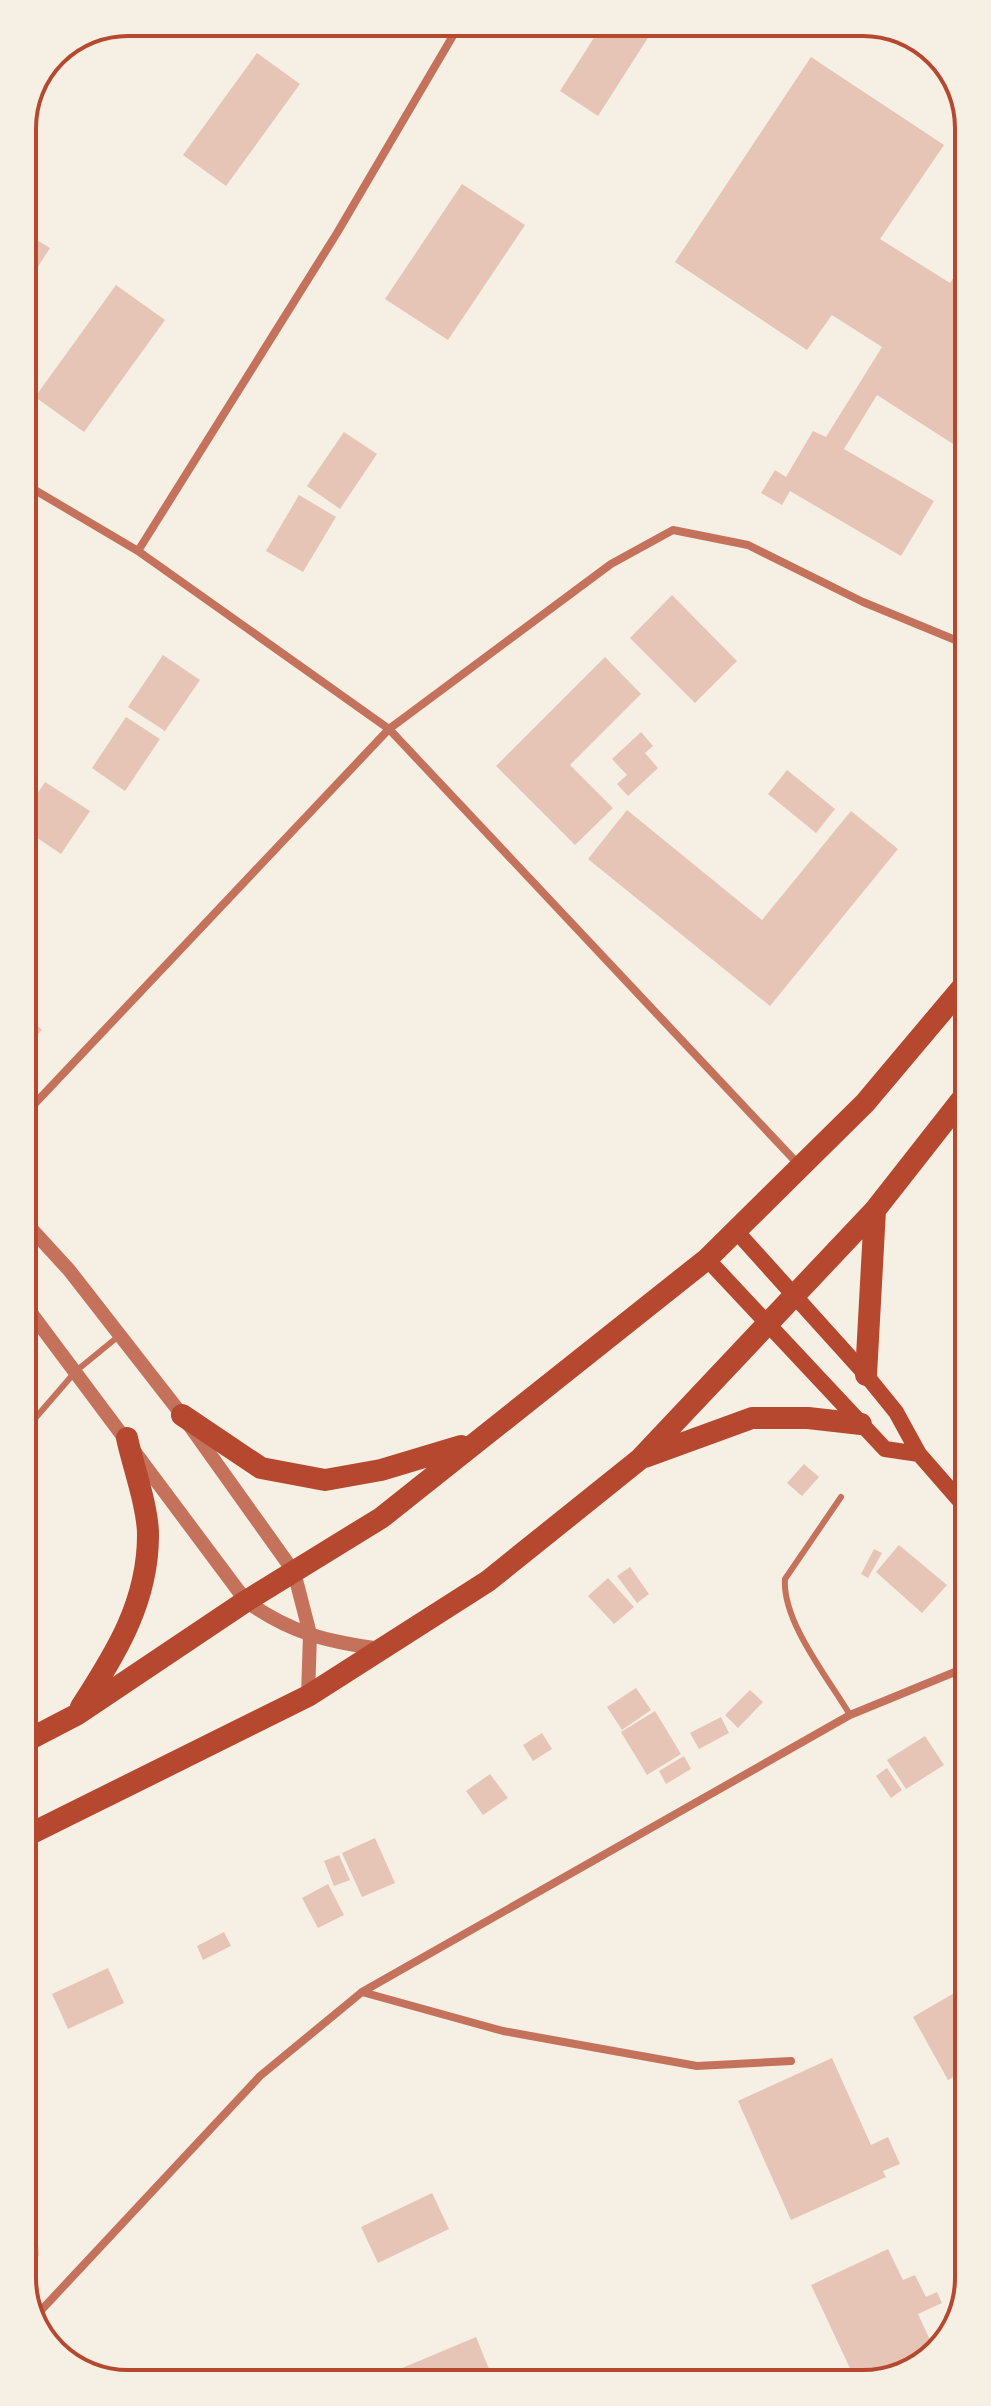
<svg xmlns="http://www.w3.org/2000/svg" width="991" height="2406" font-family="Poppins,sans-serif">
  <rect width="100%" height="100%" fill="#f6efe4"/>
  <path fill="#e6c5b7" d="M 604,22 L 658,22 L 598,116 L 560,91 Z
    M 257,53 L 300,84 L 226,186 L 183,155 Z
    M 811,57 L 944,145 L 880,239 L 950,283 L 964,262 L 964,451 L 877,395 L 844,449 L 934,501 L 901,556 L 790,491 L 782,505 L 761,493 L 775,470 L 786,477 L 813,431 L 826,437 L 882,347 L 832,315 L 807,350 L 675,262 Z
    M 462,184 L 525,225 L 448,340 L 385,299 Z
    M 22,231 L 50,248 L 23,290 Z
    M 116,285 L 165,320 L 84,432 L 35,397 Z
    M 344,432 L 377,454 L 340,509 L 307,486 Z
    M 299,495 L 336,517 L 303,572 L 266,551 Z
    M 672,595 L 737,661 L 695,703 L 630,638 Z
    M 163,655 L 200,680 L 165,731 L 128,707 Z
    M 605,657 L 641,694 L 570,765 L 613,808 L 575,845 L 496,766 Z
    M 126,717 L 160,739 L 125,791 L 92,768 Z
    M 641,732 L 653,746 L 645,753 L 658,768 L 628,796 L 617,784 L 627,775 L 612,759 Z
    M 787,770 L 835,809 L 816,833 L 768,794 Z
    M 45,782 L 90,811 L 61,854 L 24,829 L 24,814 Z
    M 627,810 L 762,920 L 851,811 L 898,849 L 770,1006 L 588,859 Z
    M 24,1013 L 42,1030 L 24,1048 Z
    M 804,1464 L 819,1477 L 802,1496 L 787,1483 Z
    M 899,1545 L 947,1585 L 922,1613 L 876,1572 Z
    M 874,1549 L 882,1553 L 868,1578 L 861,1574 Z
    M 630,1567 L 649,1594 L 637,1603 L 617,1576 Z
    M 608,1578 L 634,1607 L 614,1624 L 588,1596 Z
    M 636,1688 L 651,1710 L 622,1730 L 607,1707 Z
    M 750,1690 L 763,1702 L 738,1728 L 725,1715 Z
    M 655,1711 L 681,1754 L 647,1775 L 621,1732 Z
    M 721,1717 L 729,1733 L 699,1749 L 690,1733 Z
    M 542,1733 L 552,1749 L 533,1761 L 523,1745 Z
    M 925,1736 L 944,1765 L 906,1789 L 887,1760 Z
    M 684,1756 L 691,1769 L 666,1784 L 659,1771 Z
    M 887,1768 L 902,1790 L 891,1798 L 876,1776 Z
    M 490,1774 L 508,1798 L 483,1815 L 466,1791 Z
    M 375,1838 L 395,1883 L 362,1897 L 342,1853 Z
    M 339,1855 L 350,1880 L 334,1886 L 324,1861 Z
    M 328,1884 L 344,1915 L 318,1928 L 302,1898 Z
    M 224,1932 L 231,1946 L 203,1960 L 197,1946 Z
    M 108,1968 L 124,2003 L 68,2029 L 52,1994 Z
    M 968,1985 L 968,2069 L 948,2080 L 913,2017 Z
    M 832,2058 L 871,2145 L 888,2137 L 900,2164 L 883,2171 L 886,2177 L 791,2220 L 738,2101 Z
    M 432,2193 L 449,2229 L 378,2263 L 361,2227 Z
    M 27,2233 L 38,2245 L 39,2255 L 27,2275 Z
    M 888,2249 L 903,2280 L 915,2275 L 926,2297 L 937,2292 L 942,2303 L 918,2314 L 935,2351 L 883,2379 L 855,2379 L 811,2285 Z
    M 476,2337 L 494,2381 L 369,2382 Z"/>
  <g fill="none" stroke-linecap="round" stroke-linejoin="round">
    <path stroke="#c5725c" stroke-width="6" d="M 25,1430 L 76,1371 L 120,1335
      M 841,1497 L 785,1579 C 782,1621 828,1678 850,1715"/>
    <path stroke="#c5725c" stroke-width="8" d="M 23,483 L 138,551
      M 25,1114 L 389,729 L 138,551 L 337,233 L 461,22
      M 800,1166 L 389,729 L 611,564 L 673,530 L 748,545 L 863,602 L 965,644
      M 362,1992 L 503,2031 L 697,2066 L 791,2061
      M 33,2319 L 260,2076 L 362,1992 L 850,1715 L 967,1667"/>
    <path stroke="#c5725c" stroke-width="14" d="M 25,1222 L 69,1270 L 182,1415 L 294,1572 L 310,1634 L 308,1696
      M 25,1305 L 246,1601 C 290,1633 328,1642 381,1649"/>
    <path stroke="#b5482f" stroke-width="16" d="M 737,1232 L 866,1375 L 896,1412 L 919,1454 L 967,1509
      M 707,1259 L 885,1449 L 919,1454"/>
    <path stroke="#b5482f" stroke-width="22" d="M 866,1375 L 875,1210
      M 182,1415 L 261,1468 L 325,1480 L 381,1470 L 461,1446
      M 645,1457 L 752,1418 L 808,1418 L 861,1424
      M 81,1707 C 116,1653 148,1602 148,1535 C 148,1507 133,1466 127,1438
      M 26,1741 L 76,1715 L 246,1601 L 381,1518 L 707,1259 L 865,1103 L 966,983
      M 26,1836 L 308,1696 L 488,1581 L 640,1459 L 875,1210 L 966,1094"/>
  </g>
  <path d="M0 0H991V2406H0ZM128 36H863A92 92 0 0 1 955 128V2278A92 92 0 0 1 863 2370H128A92 92 0 0 1 36 2278V128A92 92 0 0 1 128 36Z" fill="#f6efe4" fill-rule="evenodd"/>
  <path fill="none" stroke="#b5482f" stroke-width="4" d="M128 36H863A92 92 0 0 1 955 128V2278A92 92 0 0 1 863 2370H128A92 92 0 0 1 36 2278V128A92 92 0 0 1 128 36Z"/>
</svg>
